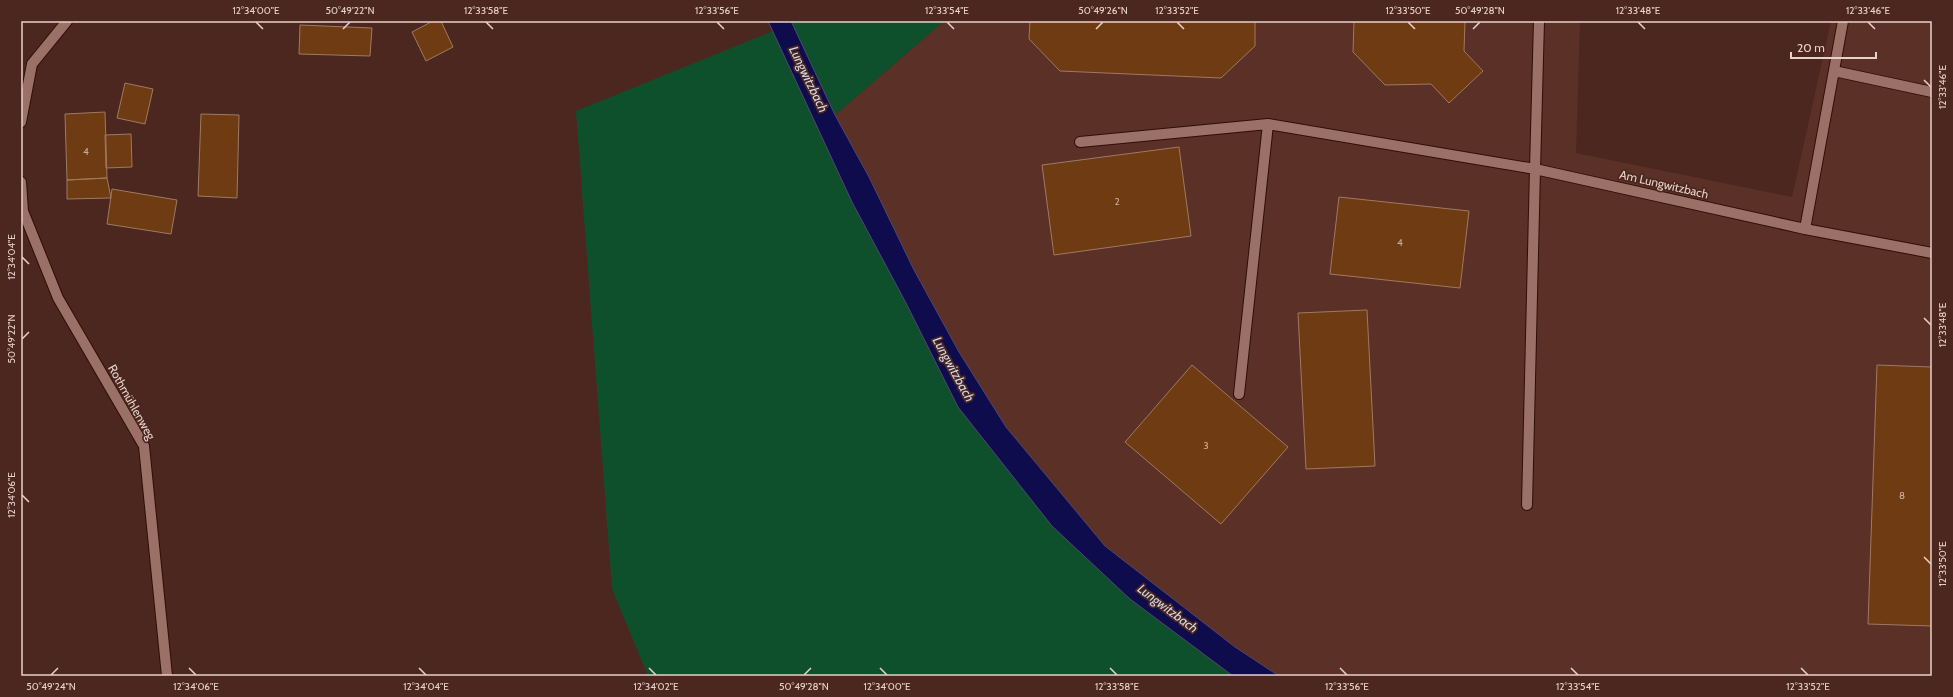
<svg xmlns="http://www.w3.org/2000/svg" width="1953" height="697" font-family="Cabin,sans-serif">
  <rect width="100%" height="100%" fill="#4b271f"/>
  <path fill="#5a3027" d="M 944,21 L 1580,21 L 1576,153 L 1792,197 L 1831,21 L 1932,21 L 1932,676 L 1279,676 L 1235,647 L 1105,546 L 1006,427 L 959,352 L 914,270 L 869,177 L 835,115 Z"/>
  <path fill="#0f502c" d="M 791,21 L 944,21 L 835,115 Z
    M 773,31 L 852,202 L 906,303 L 958,407 L 1052,526 L 1130,599 L 1233,676 L 648,676 L 612,589 L 576,111 Z"/>
  <path fill="#0f0c4d" stroke="#504773" d="M 768,21 L 791,21 L 835,115 L 869,177 L 914,270 L 959,352 L 1006,427 L 1105,546 L 1235,647 L 1279,676 L 1233,676 L 1130,599 L 1052,526 L 958,407 L 906,303 L 852,202 Z"/>
  <path fill="#6f3b12" stroke="#9e7a63" d="M 433,21 L 441,21 L 453,47 L 426,61 L 412,32 Z
    M 1030,21 L 1255,21 L 1255,46 L 1221,78 L 1060,71 L 1029,39 Z
    M 1354,21 L 1465,21 L 1464,51 L 1483,71 L 1449,103 L 1431,84 L 1385,85 L 1353,52 Z
    M 300,25 L 372,28 L 370,56 L 299,54 Z
    M 125,83 L 153,89 L 145,124 L 117,118 Z
    M 105,112 L 107,178 L 67,180 L 65,114 Z
    M 201,114 L 239,115 L 237,198 L 198,196 Z
    M 131,134 L 132,167 L 106,168 L 105,135 Z
    M 1179,147 L 1191,236 L 1054,255 L 1042,165 Z
    M 107,178 L 111,198 L 67,199 L 67,180 Z
    M 112,189 L 177,200 L 171,234 L 107,224 Z
    M 1339,197 L 1469,211 L 1460,288 L 1330,274 Z
    M 1367,310 L 1375,466 L 1306,469 L 1298,313 Z
    M 1192,365 L 1288,447 L 1221,524 L 1125,442 Z
    M 1877,365 L 1932,367 L 1932,626 L 1868,624 Z"/>
  <g fill="none" stroke-linecap="round" stroke-linejoin="round">
    <defs>
      <path id="minor" d="M 1539,21 L 1535,169 L 1805,229 L 1932,253
        M 1834,71 L 1932,92
        M 21,122 L 32,64 L 67,21
        M 1080,142 L 1268,124 L 1535,169 L 1527,505
        M 21,182 L 23,211 L 58,298 L 144,446 L 167,676
        M 1805,229 L 1843,21
        M 1239,394 L 1268,124"/>
    </defs>
    <use href="#minor" stroke="#2f0e07" stroke-width="12"/>
    <use href="#minor" stroke="#9b7167" stroke-width="10"/>
  </g>
  <path fill="none" stroke="#e9d1cb" stroke-width="1.5" d="M 256,22 L 263,29M 486,22 L 493,29M 717,22 L 724,29M 947,22 L 954,29M 1177,22 L 1184,29M 1408,22 L 1415,29M 1638,22 L 1645,29M 1868,22 L 1875,29M 343,29 L 350,22M 1096,29 L 1103,22M 1473,29 L 1480,22M 1924,80 L 1931,87M 22,257 L 29,264M 1924,318 L 1931,325M 22,339 L 29,332M 22,495 L 29,502M 1924,557 L 1931,564M 189,668 L 196,675M 419,668 L 426,675M 649,668 L 656,675M 880,668 L 887,675M 1110,668 L 1117,675M 1340,668 L 1347,675M 1571,668 L 1578,675M 1801,668 L 1808,675M 51,675 L 58,668M 804,675 L 811,668"/>
  <g text-anchor="middle" dominant-baseline="central" stroke-width="3.5" stroke-linejoin="round" paint-order="stroke">
    <g font-size="10" fill="#caac9d">
      <text x="86" y="151">4</text>
      <text x="1117" y="201">2</text>
      <text x="1400" y="242">4</text>
      <text x="1206" y="445">3</text>
      <text x="1902" y="495">8</text>
    </g>
    <g font-size="12" fill="#e9d1cb" stroke="#4b271f">
      <text transform="translate(1664 184) rotate(13)">Am Lungwitzbach</text>
      <text transform="translate(132 402) rotate(61)">Rothmühlenweg</text>
    </g>
    <g font-size="13" font-style="italic" fill="#d2d8ec" stroke="#4b271f">
      <text transform="translate(809 79) rotate(64)">Lungwitzbach</text>
      <text transform="translate(954 369) rotate(61)">Lungwitzbach</text>
      <text transform="translate(1168 608) rotate(37)">Lungwitzbach</text>
    </g>
  </g>
  <rect width="1953" height="697" fill="none" stroke="#4b271f" stroke-width="44"/>
  <path d="M1791 52v6h85v-6" fill="none" stroke="#e9d1cb" stroke-width="2"/>
  <text x="1797" y="52" font-size="12" fill="#e9d1cb" stroke="#4b271f" stroke-width="3" paint-order="stroke">20 m</text>
  <rect x="22" y="22" width="1909" height="653" fill="none" stroke="#e9d1cb" stroke-width="1.5"/>
  <g font-size="10" text-anchor="middle" fill="#e9d1cb">
    <text x="256" y="14">12°34'00"E</text>
    <text x="350" y="14">50°49'22"N</text>
    <text x="486" y="14">12°33'58"E</text>
    <text x="717" y="14">12°33'56"E</text>
    <text x="947" y="14">12°33'54"E</text>
    <text x="1103" y="14">50°49'26"N</text>
    <text x="1177" y="14">12°33'52"E</text>
    <text x="1408" y="14">12°33'50"E</text>
    <text x="1480" y="14">50°49'28"N</text>
    <text x="1638" y="14">12°33'48"E</text>
    <text x="1868" y="14">12°33'46"E</text>
    <text transform="translate(1942 87) rotate(-90)" y="4">12°33'46"E</text>
    <text transform="translate(11 257) rotate(-90)" y="4">12°34'04"E</text>
    <text transform="translate(1942 325) rotate(-90)" y="4">12°33'48"E</text>
    <text transform="translate(11 339) rotate(-90)" y="4">50°49'22"N</text>
    <text transform="translate(11 495) rotate(-90)" y="4">12°34'06"E</text>
    <text transform="translate(1942 564) rotate(-90)" y="4">12°33'50"E</text>
    <text x="51" y="690">50°49'24"N</text>
    <text x="196" y="690">12°34'06"E</text>
    <text x="426" y="690">12°34'04"E</text>
    <text x="656" y="690">12°34'02"E</text>
    <text x="804" y="690">50°49'28"N</text>
    <text x="887" y="690">12°34'00"E</text>
    <text x="1117" y="690">12°33'58"E</text>
    <text x="1347" y="690">12°33'56"E</text>
    <text x="1578" y="690">12°33'54"E</text>
    <text x="1808" y="690">12°33'52"E</text>
  </g>
</svg>
